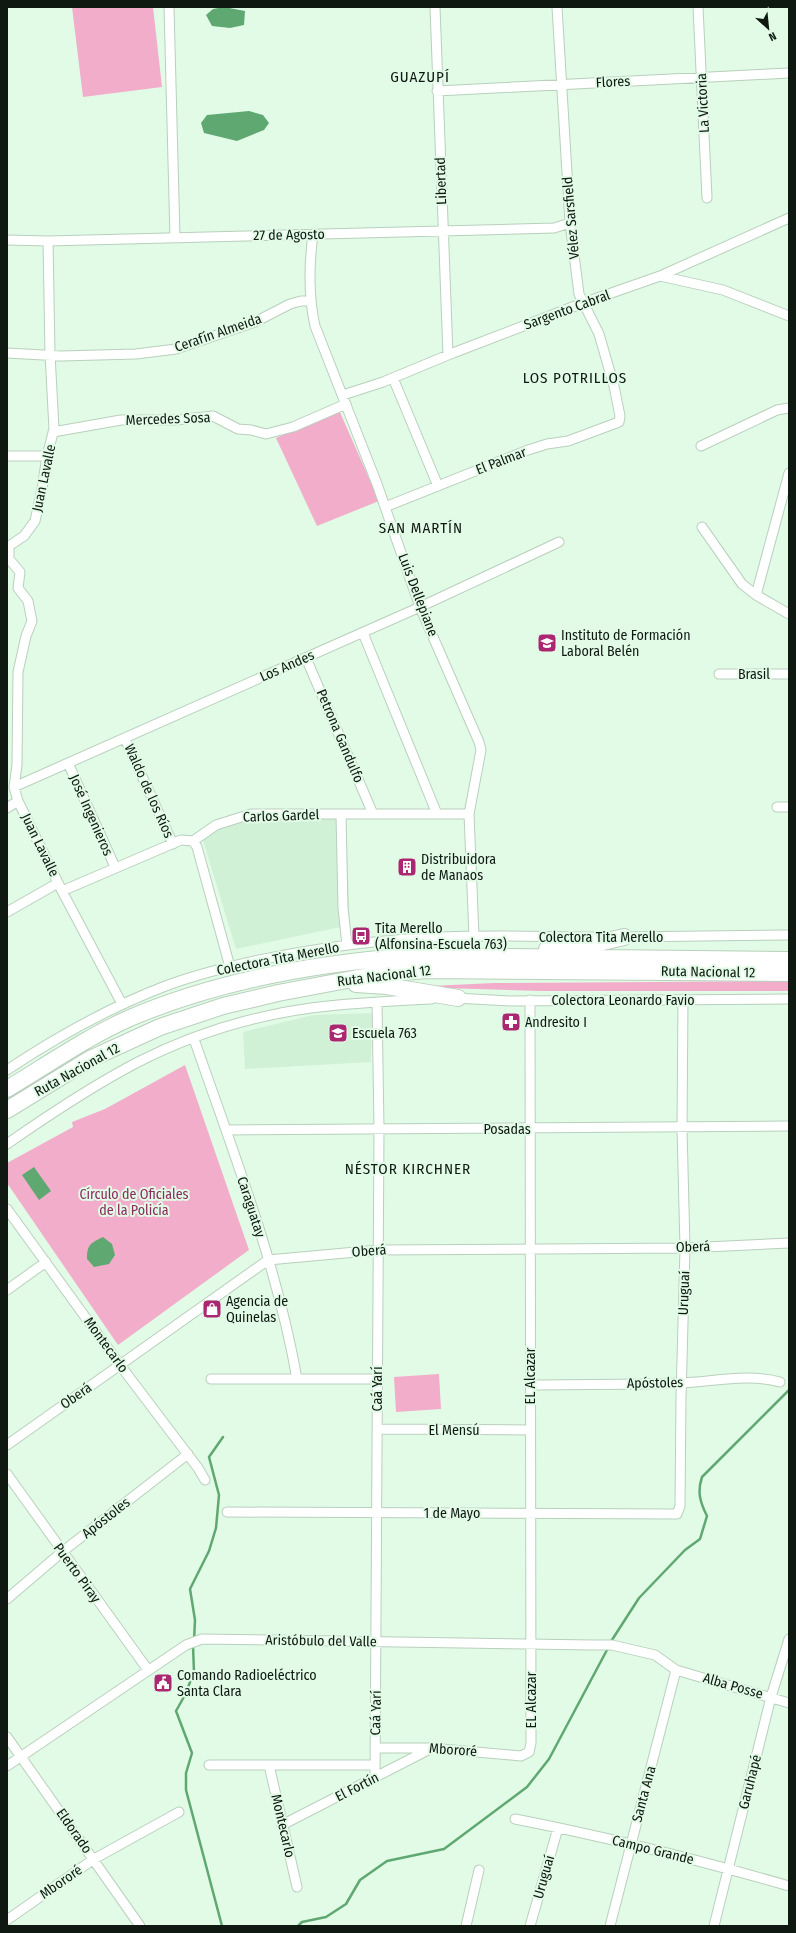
<svg xmlns="http://www.w3.org/2000/svg" width="796" height="1933" font-family="'Fira Sans Condensed',sans-serif">
  <rect width="100%" height="100%" fill="#e2fbe6"/>
  <path fill="#d1f1d7" d="M 346,817 L 350,925 L 236,949 L 201,834 L 247,819 Z
    M 372,1013 L 371,1062 L 245,1069 L 243,1032 L 313,1015 Z"/>
  <path fill="#f2adcb" d="M 72,7 L 153,7 L 162,87 L 83,97 Z
    M 339,410 L 379,501 L 317,526 L 276,438 Z
    M 789,981 L 789,991 L 541,991 L 410,987 L 494,983 Z
    M 185,1065 L 249,1250 L 118,1345 L 7,1183 L 7,1163 L 73,1127 L 72,1122 L 105,1109 Z
    M 439,1374 L 441,1409 L 396,1412 L 394,1377 Z"/>
  <path fill="#5fa871" d="M 224,7 L 245,11 L 244,25 L 230,28 L 212,26 L 206,15 L 213,9 Z
    M 249,111 L 263,115 L 269,123 L 264,130 L 237,141 L 204,133 L 201,123 L 207,115 Z
    M 34,1167 L 51,1191 L 39,1200 L 22,1175 Z
    M 103,1237 L 112,1244 L 115,1255 L 109,1264 L 94,1267 L 87,1259 C 87,1244 91,1243 103,1237 Z"/>
  <g fill="none" stroke-linecap="round" stroke-linejoin="round">
    <path stroke="#5fa871" stroke-width="2.5" d="M 194,1641 L 195,1620 L 190,1589 L 209,1551 L 216,1528 L 219,1495 L 209,1457 L 223,1437
      M 610,1643 L 639,1598 L 685,1550 L 700,1539 L 707,1516 C 700,1502 697,1492 702,1477 L 789,1390
      M 193,1646 L 194,1672 L 185,1695 L 176,1711 L 192,1753 L 186,1773 L 186,1790 L 222,1926
      M 298,1926 L 302,1922 L 326,1917 L 346,1904 L 360,1880 L 387,1861 L 444,1849 L 527,1787 L 549,1759 L 608,1648"/>
    <defs>
      <path id="street" d="M 169,7 L 175,238
        M 435,7 L 448,355
        M 698,7 L 707,198
        M 437,91 L 789,73
        M 313,234 C 309,265 308,295 315,326 L 377,484 L 420,607 L 479,742 L 481,750 L 469,814 L 474,937
        M 7,240 L 48,241 L 554,228 L 570,223
        M 48,241 L 50,354 L 54,429 L 47,456 L 42,489 L 35,521 L 24,536 L 9,546 L 9,559 L 20,572 L 18,588 L 28,601 L 32,621 L 26,636 L 18,672 L 17,765 L 14,787 L 18,801 L 62,891 L 122,1004
        M 660,276 L 723,290 L 789,316
        M 7,353 L 61,356 L 136,354 L 176,349 L 255,322 L 290,304 L 301,301 L 311,301
        M 393,378 L 438,486
        M 343,395 L 383,382 L 453,353 L 583,303 L 660,276 L 789,218
        M 53,432 L 121,420 L 175,420 L 213,416 L 238,429 L 251,430 L 266,434 L 293,427 L 346,404
        M 701,446 L 777,410 L 789,408
        M 7,456 L 47,456
        M 385,507 L 528,450 L 547,444 L 568,441 L 619,422 L 620,416 L 614,386 L 599,334 L 579,294 L 570,223 L 557,7
        M 702,527 L 742,584 L 756,595 L 789,614
        M 756,595 L 789,473
        M 363,633 L 437,814
        M 306,658 L 373,814
        M 719,674 L 789,674
        M 125,739 L 173,844
        M 68,763 L 115,867
        M 14,787 L 420,607 L 559,542
        M 777,807 L 789,807
        M 7,808 L 18,801
        M 341,814 L 343,908 L 347,945
        M 193,841 L 197,847 L 230,967
        M 62,891 L 181,840 L 193,841 L 216,825 L 251,814 L 469,814
        M 7,912 L 58,883
        M 620,937 L 789,935
        M 455,998 L 510,1001 L 789,999
        M 194,1039 C 232,1149 277,1264 297,1379
        M 7,1070 C 58,1036 106,1009 163,987 C 194,975 227,967 259,960 C 313,949 368,941 423,938 C 482,934 542,937 601,937
        M 226,1130 L 789,1126
        M 7,1144 C 50,1114 92,1086 138,1062 C 191,1035 252,1016 311,1008 C 351,1003 392,1001 432,999
        M 7,1209 L 120,1365 L 198,1468 L 205,1480
        M 7,1290 L 46,1262
        M 211,1379 L 378,1379
        M 531,1385 C 580,1384 630,1385 680,1383 C 712,1382 748,1373 780,1382
        M 377,1429 L 530,1430
        M 7,1445 L 268,1260 L 378,1250 L 685,1248 L 789,1243
        M 7,1474 L 148,1670
        M 227,1512 L 677,1514 L 680,1506 L 681,1398 L 685,1248 L 682,1128 L 683,999
        M 7,1599 L 62,1552 L 188,1454
        M 676,1670 L 789,1703
        M 7,1737 L 140,1926
        M 375,1748 L 431,1748 L 521,1756 L 529,1752 L 531,1743 L 530,1000
        M 209,1765 L 375,1765
        M 269,1765 L 297,1887
        M 7,1766 L 186,1645 L 202,1639 L 594,1645 L 612,1645 L 655,1655 L 676,1670 L 610,1926
        M 375,1777 L 379,1129 L 377,1002
        M 515,1819 C 607,1837 699,1860 789,1886
        M 282,1825 L 430,1749
        M 7,1920 L 94,1859 L 179,1812
        M 466,1926 L 479,1870
        M 530,1926 L 558,1828
        M 714,1926 L 771,1697 L 789,1639"/>
      <path id="highway" d="M 547,949 L 590,945 L 624,937
        M 356,984 L 387,986 L 458,998
        M 7,1089 C 47,1065 87,1037 130,1018 C 219,980 317,963 413,956 L 789,960
        M 7,1110 L 90,1059 L 160,1027 L 223,1006 L 278,993 L 379,974 L 427,970 L 789,973"/>
    </defs>
    <use href="#street" stroke="#b8d0bc" stroke-width="11"/>
    <use href="#highway" stroke="#b8d0bc" stroke-width="18"/>
    <use href="#street" stroke="#fff" stroke-width="9"/>
    <use href="#highway" stroke="#fff" stroke-width="16"/>
  </g>
  <defs>
    <symbol id="school-square" viewBox="-11 -11 22 22"><rect x="-9" y="-9" width="18" height="18" rx="4" fill="#ab2771" stroke="#e2fbe6"/><path d="M0-5L7-2L0 1L-7-2ZM-4 1L0 2.5L4 1V4Q0 6-4 4Z" fill="#fff"/></symbol>
    <symbol id="building-square" viewBox="-11 -11 22 22"><rect x="-9" y="-9" width="18" height="18" rx="4" fill="#ab2771" stroke="#e2fbe6"/><path d="M-4-6H4V6H1V3H-1V6H-4ZM-2.5-4.3h1.7v1.8h-1.7ZM.8-4.3h1.7v1.8H.8ZM-2.5-1h1.7V.8h-1.7ZM.8-1h1.7V.8H.8Z" fill="#fff"/></symbol>
    <symbol id="bus-square" viewBox="-11 -11 22 22"><rect x="-9" y="-9" width="18" height="18" rx="4" fill="#ab2771" stroke="#e2fbe6"/><path d="M-5-6H5V4H4V6H2V4H-2V6H-4V4H-5ZM-3.5-4V0h7V-4ZM-3.5 1.2v1.5H-2V1.2ZM2 1.2v1.5H3.5V1.2Z" fill="#fff"/></symbol>
    <symbol id="pharmacy-square" viewBox="-11 -11 22 22"><rect x="-9" y="-9" width="18" height="18" rx="4" fill="#ab2771" stroke="#e2fbe6"/><path d="M-2-6h4v4h4v4h-4v4h-4v-4h-4v-4h4Z" fill="#fff"/></symbol>
    <symbol id="shop-square" viewBox="-11 -11 22 22"><rect x="-9" y="-9" width="18" height="18" rx="4" fill="#ab2771" stroke="#e2fbe6"/><path d="M-5-2.5h2.3a2.7 3.5 0 0 1 5.4 0H5L5.5 6h-11ZM-1.5-2.5h3a1.5 2.3 0 0 0-3 0Z" fill="#fff"/></symbol>
    <symbol id="civic-square" viewBox="-11 -11 22 22"><rect x="-9" y="-9" width="18" height="18" rx="4" fill="#ab2771" stroke="#e2fbe6"/><path d="M-.6-6.5H3V-4.5H.6V-3L4-1V1h2V6H-6V1h2V-1L-.6-3ZM-1.2 2.5V6h2.4V2.5Z" fill="#fff"/></symbol>
  </defs>
  <g fill-rule="evenodd">
    <use href="#school-square" x="536" y="632" width="22" height="22"/>
    <use href="#building-square" x="396" y="856" width="22" height="22"/>
    <use href="#bus-square" x="350" y="925" width="22" height="22"/>
    <use href="#pharmacy-square" x="500" y="1011" width="22" height="22"/>
    <use href="#school-square" x="327" y="1022" width="22" height="22"/>
    <use href="#shop-square" x="201" y="1298" width="22" height="22"/>
    <use href="#civic-square" x="152" y="1672" width="22" height="22"/>
  </g>
  <g text-anchor="middle" dominant-baseline="central" stroke-width="4" stroke-linejoin="round" paint-order="stroke">
    <g font-size="14" fill="#0f1811" stroke="#e2fbe6">
      <text transform="translate(613 82) rotate(-3)">Flores</text>
      <text transform="translate(703 103) rotate(-93)">La Victoria</text>
      <text transform="translate(441 181) rotate(-92)">Libertad</text>
      <text transform="translate(571 218) rotate(-95)">Vélez Sarsfield</text>
      <text transform="translate(289 235) rotate(-1)">27 de Agosto</text>
      <text transform="translate(567 310) rotate(-20)">Sargento Cabral</text>
      <text transform="translate(218 333) rotate(-19)">Cerafín Almeida</text>
      <text transform="translate(168 419) rotate(-2)">Mercedes Sosa</text>
      <text transform="translate(501 461) rotate(-21)">El Palmar</text>
      <text transform="translate(44 478) rotate(-78)">Juan Lavalle</text>
      <text transform="translate(418 595) rotate(69)">Luis Dellepiane</text>
      <text transform="translate(287 666) rotate(-24)">Los Andes</text>
      <text x="754" y="674">Brasil</text>
      <text transform="translate(340 736) rotate(67)">Petrona Gandulfo</text>
      <text transform="translate(149 791) rotate(66)">Waldo de los Ríos</text>
      <text transform="translate(91 815) rotate(66)">José Ingenieros</text>
      <text transform="translate(281 816) rotate(-2)">Carlos Gardel</text>
      <text transform="translate(40 845) rotate(64)">Juan Lavalle</text>
      <text x="601" y="937">Colectora Tita Merello</text>
      <text transform="translate(278 959) rotate(-11)">Colectora Tita Merello</text>
      <text transform="translate(708 972) rotate(1)">Ruta Nacional 12</text>
      <text transform="translate(384 976) rotate(-7)">Ruta Nacional 12</text>
      <text x="623" y="1000">Colectora Leonardo Favio</text>
      <text transform="translate(77 1070) rotate(-29)">Ruta Nacional 12</text>
      <text x="507" y="1129">Posadas</text>
      <text transform="translate(251 1207) rotate(72)">Caraguatay</text>
      <text transform="translate(693 1247) rotate(-2)">Oberá</text>
      <text transform="translate(369 1251) rotate(-4)">Oberá</text>
      <text transform="translate(684 1293) rotate(-88)">Uruguaí</text>
      <text transform="translate(106 1345) rotate(54)">Montecarlo</text>
      <text transform="translate(530 1376) rotate(-90)">EL Alcazar</text>
      <text transform="translate(655 1383) rotate(-1)">Apóstoles</text>
      <text transform="translate(377 1389) rotate(-90)">Caá Yarí</text>
      <text transform="translate(76 1396) rotate(-35)">Oberá</text>
      <text x="454" y="1430">El Mensú</text>
      <text x="452" y="1513">1 de Mayo</text>
      <text transform="translate(106 1518) rotate(-38)">Apóstoles</text>
      <text transform="translate(77 1573) rotate(54)">Puerto Piray</text>
      <text transform="translate(321 1641) rotate(1)">Aristóbulo del Valle</text>
      <text transform="translate(733 1686) rotate(16)">Alba Posse</text>
      <text transform="translate(531 1700) rotate(-90)">EL Alcazar</text>
      <text transform="translate(376 1713) rotate(-89)">Caá Yarí</text>
      <text transform="translate(453 1750) rotate(4)">Mbororé</text>
      <text transform="translate(750 1782) rotate(-76)">Garuhapé</text>
      <text transform="translate(357 1787) rotate(-27)">El Fortín</text>
      <text transform="translate(644 1794) rotate(-75)">Santa Ana</text>
      <text transform="translate(283 1826) rotate(77)">Montecarlo</text>
      <text transform="translate(74 1831) rotate(55)">Eldorado</text>
      <text transform="translate(653 1850) rotate(14)">Campo Grande</text>
      <text transform="translate(544 1877) rotate(-74)">Uruguaí</text>
      <text transform="translate(61 1882) rotate(-35)">Mbororé</text>
    </g>
    <g font-size="14" fill="#0f1811" stroke="#e2fbe6" text-anchor="start">
      <text x="561" y="635">Instituto de Formación<tspan x="561" dy="16">Laboral Belén</tspan></text>
      <text x="421" y="859">Distribuidora<tspan x="421" dy="16">de Manaos</tspan></text>
      <text x="375" y="928">Tita Merello<tspan x="375" dy="16">(Alfonsina-Escuela 763)</tspan></text>
      <text x="525" y="1022">Andresito I</text>
      <text x="352" y="1033">Escuela 763</text>
      <text x="226" y="1301">Agencia de<tspan x="226" dy="16">Quinelas</tspan></text>
      <text x="177" y="1675">Comando Radioeléctrico<tspan x="177" dy="16">Santa Clara</tspan></text>
    </g>
    <g font-size="14" fill="#8c2b5e" stroke="#e2fbe6">
      <text x="134" y="1194">Círculo de Oficiales<tspan x="134" dy="16">de la Policía</tspan></text>
    </g>
    <g font-size="15" letter-spacing="1" fill="#0f1811" stroke="#e2fbe6">
      <text x="420" y="77">GUAZUPÍ</text>
      <text x="575" y="378">LOS POTRILLOS</text>
      <text x="421" y="528">SAN MARTÍN</text>
      <text x="408" y="1169">NÉSTOR KIRCHNER</text>
    </g>
  </g>
  <rect width="796" height="1933" fill="none" stroke="#0f1811" stroke-width="16"/>
  <g transform="translate(768 28) rotate(153)" stroke="#e2fbe6" stroke-width="3" paint-order="stroke">
  <path d="M0-3L7 15L0 10L-7 15Z" fill="#0f1811"/>
  <text y="-6" font-size="11" font-weight="bold" text-anchor="middle" fill="#0f1811">N</text>
  </g>
</svg>
